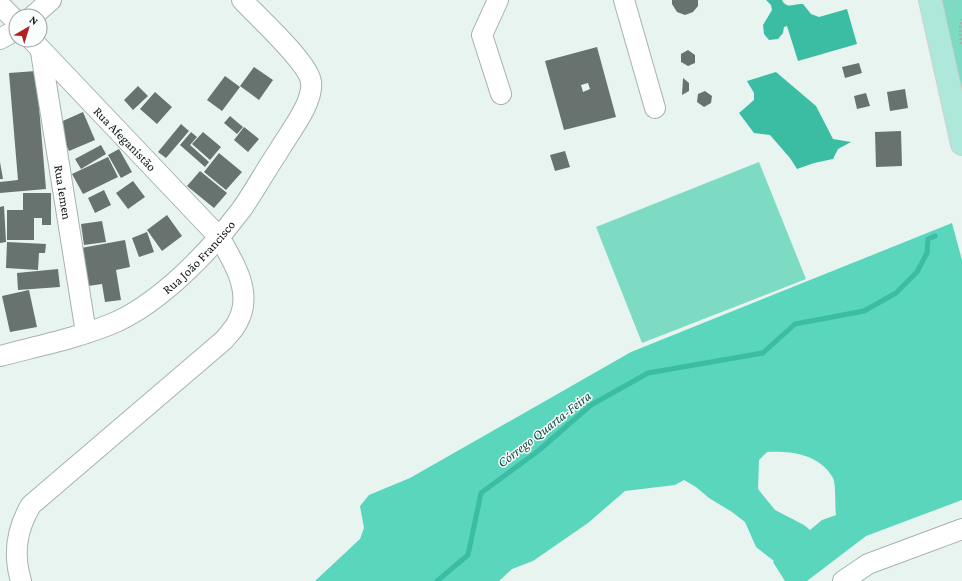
<svg xmlns="http://www.w3.org/2000/svg" width="962" height="581" font-family="'Crimson Pro',serif">
  <rect width="100%" height="100%" fill="#e8f4f0"/>
  <path fill="#7ddbc4" d="M 939,0 L 962,0 L 962,94 Z
    M 759,162 L 806,279 L 642,343 L 596,227 Z"/>
  <path fill="#59d6bb" fill-rule="evenodd" d="M 952,223 L 962,260 L 962,500 L 866,536 L 807,581 L 785,581 L 773,562 L 774,561 L 756,547 L 745,522 L 732,512 L 709,498 L 696,487 L 684,480 L 675,485 L 625,491 L 588,523 L 533,561 L 512,569 L 499,581 L 315,581 L 360,539 L 364,528 L 360,506 L 369,495 L 410,478 L 631,352 ZM 767,452 C 792,451 819,454 833,478 C 836,483 835,508 836,515 L 822,520 L 810,530 L 804,525 L 775,510 L 758,489 L 759,460 Z"/>
  <path fill="#3abda3" d="M 766,0 L 782,0 C 787,10 794,3 803,4 L 811,14 L 819,17 L 847,9 L 857,44 L 798,61 L 787,26 L 784,27 L 783,33 L 778,39 L 769,40 L 764,34 L 763,25 L 772,10 L 771,5 Z
    M 776,72 L 816,106 L 833,139 L 851,142 L 838,149 L 833,159 L 814,163 L 797,169 L 790,158 L 770,135 L 754,133 L 739,113 L 754,100 L 754,93 L 747,81 Z"/>
  <g fill="none" stroke-linecap="round" stroke-linejoin="round">
    <path stroke="#3abda3" stroke-width="5" d="M 437,581 L 468,555 L 481,493 L 538,451 L 591,405 L 648,373 L 763,353 L 795,324 L 864,311 L 896,293 L 917,272 L 927,253 L 928,239 L 935,236"/>
  </g>
  <path fill="#68726f" fill-rule="evenodd" d="M 672,0 L 698,0 L 698,6 L 693,12 L 685,15 L 677,12 L 672,4 Z
    M 597,47 L 616,117 L 564,130 L 545,61 ZM 588,83 L 590,89 L 583,92 L 581,85 Z
    M 688,50 L 695,55 L 695,63 L 688,66 L 681,62 L 681,54 Z
    M 859,63 L 862,73 L 845,78 L 842,67 Z
    M 254,67 L 273,80 L 259,100 L 240,86 Z
    M 36,71 L 46,189 L 0,193 L 0,182 L 18,180 L 9,73 Z
    M 225,76 L 240,87 L 222,111 L 207,100 Z
    M 683,78 L 689,83 L 689,91 L 682,95 Z
    M 138,86 L 148,96 L 133,110 L 124,100 Z
    M 905,89 L 908,108 L 890,111 L 887,92 Z
    M 705,91 L 712,96 L 711,103 L 704,107 L 697,102 L 698,94 Z
    M 155,92 L 172,107 L 157,124 L 140,109 Z
    M 866,93 L 870,106 L 857,109 L 854,96 Z
    M 83,112 L 95,140 L 69,151 L 56,124 Z
    M 230,116 L 243,127 L 237,134 L 224,123 Z
    M 181,124 L 189,131 L 166,158 L 158,152 Z
    M 244,127 L 259,139 L 248,152 L 234,140 Z
    M 901,131 L 902,166 L 876,167 L 875,132 Z
    M 191,132 L 197,137 L 190,145 L 209,162 L 205,167 L 180,145 Z
    M 203,132 L 221,147 L 210,160 L 192,144 Z
    M 101,145 L 106,154 L 81,169 L 75,159 Z
    M 119,149 L 132,172 L 121,178 L 108,155 Z
    M 565,151 L 570,167 L 555,171 L 550,155 Z
    M 219,153 L 242,172 L 226,190 L 204,172 Z
    M 108,157 L 118,177 L 83,194 L 72,174 Z
    M 0,162 L 3,179 L 0,179 Z
    M 200,171 L 227,193 L 214,208 L 187,186 Z
    M 133,181 L 145,197 L 128,209 L 116,193 Z
    M 104,190 L 111,205 L 95,213 L 88,198 Z
    M 23,193 L 51,193 L 51,225 L 42,225 L 42,218 L 34,218 L 34,240 L 7,240 L 7,210 L 23,210 Z
    M 4,206 L 6,242 L 0,243 L 0,207 Z
    M 167,215 L 182,236 L 162,251 L 147,230 Z
    M 102,221 L 106,242 L 84,245 L 81,224 Z
    M 147,232 L 154,252 L 139,257 L 132,238 Z
    M 125,240 L 130,267 L 116,270 L 121,300 L 105,302 L 102,284 L 88,286 L 81,248 Z
    M 7,242 L 46,244 L 45,253 L 39,253 L 38,270 L 6,268 Z
    M 58,269 L 60,287 L 18,290 L 17,273 Z
    M 29,290 L 37,327 L 10,332 L 2,296 Z"/>
  <g fill="none" stroke-linecap="round" stroke-linejoin="round">
    <defs>
      <g id="minor">
        <path d="M 498,0 L 482,35 L 501,94"/>
        <path d="M 624,0 L 655,108"/>
        <path d="M 0,5 L 16,21"/>
        <path d="M 33,16 L 51,0"/>
        <path d="M 0,39 L 16,30"/>
        <path id="s1" d="M 41,52 L 86,333"/>
        <path id="s2" d="M 0,356 C 38,346 79,338 116,322 C 162,301 210,251 241,210 C 254,192 265,171 278,152 C 288,134 314,103 311,82 C 309,63 257,16 242,0"/>
        <path d="M 21,581 C 13,554 16,530 31,505 L 224,340 C 228,335 234,329 237,323 C 254,294 234,262 219,237 L 32,40"/>
        <path d="M 843,581 L 868,564 L 962,529"/>
      </g>
      <path id="major" d="M 930,0 L 962,144"/>
    </defs>
    <use href="#minor" stroke="#a7b2af" stroke-width="22"/>
    <use href="#major" stroke="#cfd0d0" stroke-width="24"/>
    <path stroke="#a6afac" stroke-width="2.5" stroke-dasharray="2 2" stroke-linecap="butt" d="M 961,44 L 960,28 L 962,19"/>
    <use href="#minor" stroke="#fff" stroke-width="20"/>
    <use href="#major" stroke="#ade8da" stroke-width="22"/>
  </g>
  <g text-anchor="middle" dominant-baseline="central" stroke-width="3" stroke-linejoin="round" paint-order="stroke">
    <g font-size="13" fill="#101413" stroke="#fafffe">
      <text transform="translate(125 139) rotate(46)">Rua Afeganistão</text>
      <text stroke="none"><textPath href="#s1" startOffset="142">Rua Iemen</textPath></text>
      <text stroke="none"><textPath href="#s2" startOffset="227">Rua João Francisco</textPath></text>
    </g>
    <g font-size="14" font-style="italic" fill="#154b40" stroke="#fafffe">
      <text transform="translate(544 429) rotate(-38)">Córrego Quarta-Feira</text>
    </g>
  </g>
  <g transform="translate(28 28) rotate(38)"><circle r="19" fill="#fafffe" stroke="#9ca1a0"/>
  <path d="M0-3L7 15L0 10L-7 15Z" fill="#b22223"/>
  <text y="-6" font-size="11" font-weight="bold" text-anchor="middle" fill="#101413">N</text>
  </g>
</svg>
